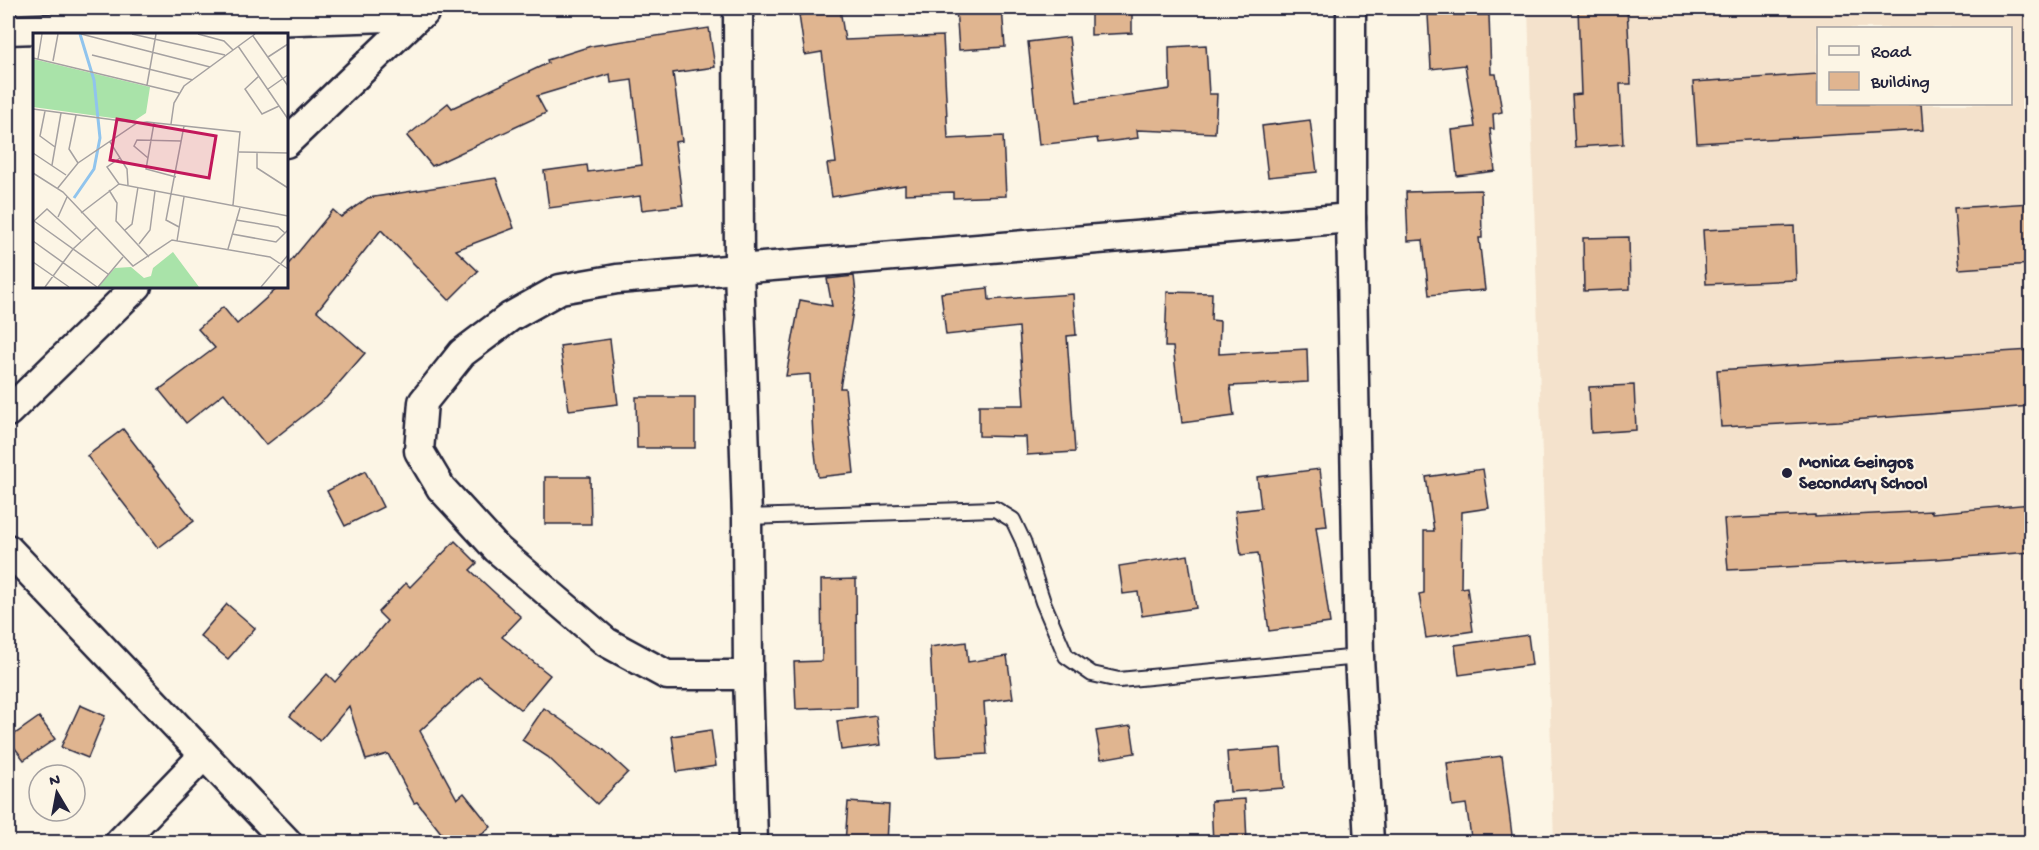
<svg xmlns="http://www.w3.org/2000/svg" width="2039" height="850" font-family="'Gochi Hand',sans-serif">
  <style>
    .built { fill: #f4e2cc; fill-rule: evenodd }
    .building { fill: #e0b590; stroke: #22223b; stroke-width: 1.5 }
    .lines { fill: none; stroke-linecap: round; stroke-linejoin: round }
    .lane-casing { stroke: #22223b; stroke-width: 18 }
    .street-casing { stroke: #22223b; stroke-width: 33 }
    .lane { stroke: #fcf5e5; stroke-width: 14 }
    .street { stroke: #fcf5e5; stroke-width: 28 }
    .poi-dot { fill: #22223b; stroke: #fcf5e5; stroke-width: 2 }
    .labels { text-anchor: middle; dominant-baseline: central; stroke-width: 4.5; stroke-linejoin: round; paint-order: stroke }
    .poi-label { font-size: 18px; font-weight: bold; fill: #22223b; stroke: #fcf5e5; text-anchor: start }
    .inset-river { fill: none; stroke: #90c4ed; stroke-width: 3 }
    .inset-road { fill: none; stroke: #a5a1a1; stroke-width: 1.5 }
    .view { fill: #c2185b; fill-opacity: 0.15; stroke: #c2185b; stroke-width: 3 }
    .inset-edge { fill: none; stroke: #22223b; stroke-width: 3 }
  </style>
  <rect width="100%" height="100%" fill="#fcf5e5"/>
  <filter id="ink" filterUnits="userSpaceOnUse"><feTurbulence type="fractalNoise" baseFrequency=".0167" numOctaves="2"/><feDisplacementMap in="SourceGraphic" scale="12" xChannelSelector="R" yChannelSelector="G"/><feConvolveMatrix kernelMatrix="1 2 1 2 8 2 1 2 1" color-interpolation-filters="sRGB"/></filter>
  <g filter="url(#ink)">
    <path class="built" d="M 1528,8 L 2031,8 L 2031,842 L 1554,842 ZM 1818,28 L 2010,28 L 2010,104 L 1818,104 Z"/>
    <g class="building">
      <path d="M 956,8 L 1002,8 L 1005,47 L 959,50 Z"/>
      <path d="M 1091,8 L 1132,8 L 1132,33 L 1091,35 Z"/>
      <path d="M 1578,8 L 1627,8 L 1631,84 L 1620,84 L 1623,144 L 1575,147 L 1572,95 L 1581,94 Z"/>
      <path d="M 840,9 L 845,40 L 943,36 L 948,139 L 1003,136 L 1006,196 L 953,198 L 953,192 L 905,194 L 905,185 L 832,197 L 827,164 L 836,163 L 822,52 L 805,55 L 799,15 Z"/>
      <path d="M 1428,15 L 1489,15 L 1491,74 L 1496,74 L 1502,112 L 1493,114 L 1494,129 L 1490,129 L 1495,171 L 1457,176 L 1452,130 L 1475,127 L 1465,65 L 1431,69 Z"/>
      <path d="M 709,28 L 715,67 L 673,73 L 682,141 L 675,142 L 683,205 L 642,210 L 640,196 L 549,208 L 544,171 L 587,165 L 588,172 L 642,165 L 632,80 L 611,83 L 610,74 L 537,96 L 546,113 L 432,166 L 407,136 L 448,103 L 452,108 L 548,63 L 547,60 L 591,46 Z"/>
      <path d="M 1069,37 L 1077,102 L 1170,89 L 1169,47 L 1206,45 L 1209,94 L 1217,94 L 1215,133 L 1137,130 L 1138,138 L 1098,143 L 1097,138 L 1039,145 L 1028,42 Z"/>
      <path d="M 1818,74 L 1818,104 L 1921,104 L 1923,130 L 1697,143 L 1693,82 Z"/>
      <path d="M 1310,120 L 1317,172 L 1268,177 L 1262,126 Z"/>
      <path d="M 496,178 L 514,228 L 456,250 L 478,271 L 449,300 L 381,230 L 317,311 L 365,353 L 326,398 L 266,445 L 224,393 L 186,423 L 159,390 L 215,348 L 198,329 L 223,307 L 237,324 L 280,286 L 286,286 L 286,267 L 333,210 L 341,217 L 368,198 Z"/>
      <path d="M 1481,190 L 1482,238 L 1479,238 L 1485,290 L 1429,295 L 1423,240 L 1408,241 L 1406,192 Z"/>
      <path d="M 2031,203 L 2031,264 L 1959,269 L 1954,208 Z"/>
      <path d="M 1794,226 L 1796,280 L 1706,284 L 1703,230 Z"/>
      <path d="M 1629,237 L 1630,289 L 1584,291 L 1583,238 Z"/>
      <path d="M 854,276 L 856,293 L 840,388 L 845,388 L 854,473 L 818,477 L 813,437 L 810,374 L 786,376 L 800,300 L 832,306 L 827,279 Z"/>
      <path d="M 988,288 L 989,300 L 1073,294 L 1076,335 L 1067,336 L 1075,452 L 1027,455 L 1026,437 L 979,436 L 979,405 L 1024,405 L 1019,327 L 946,335 L 941,293 Z"/>
      <path d="M 1167,292 L 1212,293 L 1211,320 L 1220,321 L 1219,354 L 1307,349 L 1308,382 L 1230,386 L 1234,416 L 1182,423 L 1173,347 L 1165,347 Z"/>
      <path d="M 610,339 L 618,404 L 569,410 L 560,346 Z"/>
      <path d="M 2031,350 L 2031,406 L 1839,421 L 1721,427 L 1717,370 Z"/>
      <path d="M 1634,385 L 1636,430 L 1591,433 L 1589,387 Z"/>
      <path d="M 636,397 L 695,397 L 695,448 L 637,448 Z"/>
      <path d="M 123,429 L 194,521 L 158,548 L 87,456 Z"/>
      <path d="M 1320,469 L 1327,526 L 1316,527 L 1330,623 L 1269,631 L 1258,553 L 1241,555 L 1235,511 L 1261,508 L 1257,477 Z"/>
      <path d="M 1483,469 L 1489,508 L 1462,512 L 1461,588 L 1467,587 L 1473,631 L 1426,638 L 1419,594 L 1424,593 L 1424,531 L 1434,531 L 1426,477 Z"/>
      <path d="M 365,471 L 383,507 L 345,526 L 327,491 Z"/>
      <path d="M 545,477 L 590,477 L 591,524 L 545,524 Z"/>
      <path d="M 2031,504 L 2031,552 L 1936,559 L 1728,570 L 1724,519 L 1815,515 L 1815,517 L 1932,511 L 1932,513 Z"/>
      <path d="M 455,541 L 477,563 L 470,570 L 521,617 L 502,637 L 550,675 L 521,710 L 479,676 L 420,731 L 457,799 L 464,793 L 491,827 L 471,843 L 449,843 L 417,802 L 414,803 L 388,754 L 366,760 L 349,706 L 320,741 L 290,716 L 327,674 L 335,682 L 387,621 L 378,612 L 406,583 L 410,587 Z"/>
      <path d="M 1188,555 L 1196,608 L 1142,616 L 1138,592 L 1123,594 L 1119,566 Z"/>
      <path d="M 856,579 L 857,707 L 796,709 L 794,662 L 822,661 L 821,580 Z"/>
      <path d="M 227,604 L 255,628 L 228,659 L 200,636 Z"/>
      <path d="M 1528,635 L 1532,665 L 1459,675 L 1455,645 Z"/>
      <path d="M 966,642 L 968,662 L 1007,656 L 1013,698 L 984,702 L 987,754 L 936,757 L 930,647 Z"/>
      <path d="M 80,705 L 105,716 L 88,758 L 61,747 Z"/>
      <path d="M 544,708 L 603,749 L 628,772 L 597,804 L 548,757 L 522,740 Z"/>
      <path d="M 876,716 L 880,745 L 841,750 L 837,721 Z"/>
      <path d="M 39,717 L 55,739 L 24,760 L 8,739 Z"/>
      <path d="M 1131,726 L 1135,753 L 1101,759 L 1096,731 Z"/>
      <path d="M 711,730 L 716,766 L 677,772 L 672,736 Z"/>
      <path d="M 1281,748 L 1284,788 L 1230,792 L 1227,752 Z"/>
      <path d="M 1502,756 L 1513,843 L 1472,843 L 1466,804 L 1452,806 L 1447,763 Z"/>
      <path d="M 1245,799 L 1247,843 L 1213,843 L 1211,801 Z"/>
      <path d="M 848,802 L 889,805 L 887,843 L 845,843 Z"/>
    </g>
    <g class="lines">
      <defs>
        <path id="lane" d="M 747,517 L 995,509 L 1013,520 L 1023,541 L 1043,602 L 1066,656 L 1092,674 L 1119,680 L 1359,657"/>
        <g id="street">
          <path d="M 738,8 L 739,268 L 747,517 L 748,675 L 753,842"/>
          <path d="M 1351,8 L 1351,218 L 1359,657 L 1369,842"/>
          <path d="M 8,30 L 418,16"/>
          <path d="M 286,143 L 418,16 L 424,13"/>
          <path d="M 8,412 L 137,286"/>
          <path d="M 8,549 L 287,842"/>
          <path d="M 748,675 L 667,675 L 606,642 L 497,549 L 441,488 L 419,451 L 423,402 L 462,353 L 510,317 L 560,289 L 617,279 L 1351,218"/>
          <path d="M 120,842 L 203,756"/>
        </g>
      </defs>
      <use href="#lane" class="lane-casing"/>
      <use href="#street" class="street-casing"/>
      <use href="#lane" class="lane"/>
      <use href="#street" class="street"/>
    </g>
  </g>
  <circle class="poi-dot" cx="1787" cy="473" r="6"/>
  <g class="labels">
    <g class="poi-label">
      <text x="1799" y="463">Monica Geingos<tspan x="1799" dy="21">Secondary School</tspan></text>
    </g>
  </g>
  <g transform="translate(33 33)">
    <rect width="255" height="255" fill="#fcf5e5"/>
    <path d="M 140,219 L 166,254 L 65,254 L 82,235 L 98,234 L 111,245 L 118,243 L 120,235 Z" fill="#a9e3a9"/>
    <path d="M 0,26 L 117,54 L 113,80 L 101,88 L 0,74 Z" fill="#a9e3a9"/>
    <path class="inset-river" d="M 41,165 L 61,136 L 67,105 L 61,47 L 47,1"/>
    <path class="inset-road" d="M 48,1 L 177,34M 99,1 L 192,22M 165,1 L 191,8 L 200,17M 220,3 L 255,53M 205,13 L 255,86M 59,22 L 160,47M 235,24 L 255,11M 0,25 L 146,60M 5,26 L 9,1M 20,28 L 25,1M 226,43 L 212,56 L 229,81 L 246,73M 114,52 L 123,1M 235,56 L 255,42M 0,76 L 104,90M 12,78 L 7,103 L 22,114M 43,82 L 36,116 L 45,130M 121,90 L 113,136 L 143,144M 138,91 L 141,70 L 151,53 L 222,1M 77,109 L 94,136 L 95,152M 206,119 L 255,120M 224,119 L 224,135 L 255,155M 0,120 L 33,142M 115,125 L 101,113 L 104,107 L 148,108M 19,132 L 28,80M 0,140 L 30,159 L 100,233 L 139,207 L 237,224 L 255,236M 86,151 L 74,134 L 87,125M 24,156 L 45,130 L 104,90 L 114,89 L 207,99 L 200,172M 76,157 L 84,170 L 83,188 L 116,224M 48,180 L 86,151 L 255,183M 25,184 L 34,164M 203,187 L 245,194 L 252,200M 1,188 L 75,241M 1,188 L 14,176 L 48,207M 146,194 L 133,187 L 151,93M 92,197 L 99,191 L 105,154M 199,201 L 243,209 L 255,197M 0,208 L 64,254M 144,208 L 151,164M 106,211 L 117,197 L 122,158M 195,216 L 207,175M 0,229 L 36,254M 12,254 L 40,216 L 63,195M 65,254 L 90,224M 228,254 L 255,222"/>
    <path class="view" d="M 84,86 L 183,103 L 176,145 L 77,127 Z"/>
    <rect width="255" height="255" class="inset-edge"/>
  </g>
  <rect width="2039" height="850" fill="none" stroke="#fcf5e5" stroke-width="30"/>
  <rect x="15" y="15" width="2009" height="820" fill="none" stroke="#22223b" stroke-width="2" filter="url(#ink)"/>
  <rect x="1817" y="27" width="195" height="78" fill="#fcf5e5" stroke="#a5a1a1" stroke-width="1.5"/>
  <rect x="1829" y="46" width="30" height="9" fill="#fcf5e5" stroke="#a5a1a1" stroke-width="1.5"/>
  <text x="1871" y="57" font-size="18" fill="#22223b">Road</text>
  <rect x="1829" y="72" width="30" height="18" fill="#e0b590" stroke="#a5a1a1" stroke-width="1.5"/>
  <text x="1871" y="87" font-size="18" fill="#22223b">Building</text>
  <g transform="translate(57 793) rotate(350)"><circle r="28" fill="#fcf5e5" stroke="#a5a1a1" stroke-width="1.5"/>
  <path d="M0-4.5L10 22L0 15L-10 22Z" fill="#22223b"/>
  <text y="-9" font-size="16" font-weight="bold" text-anchor="middle" fill="#22223b">N</text>
  </g>
</svg>
